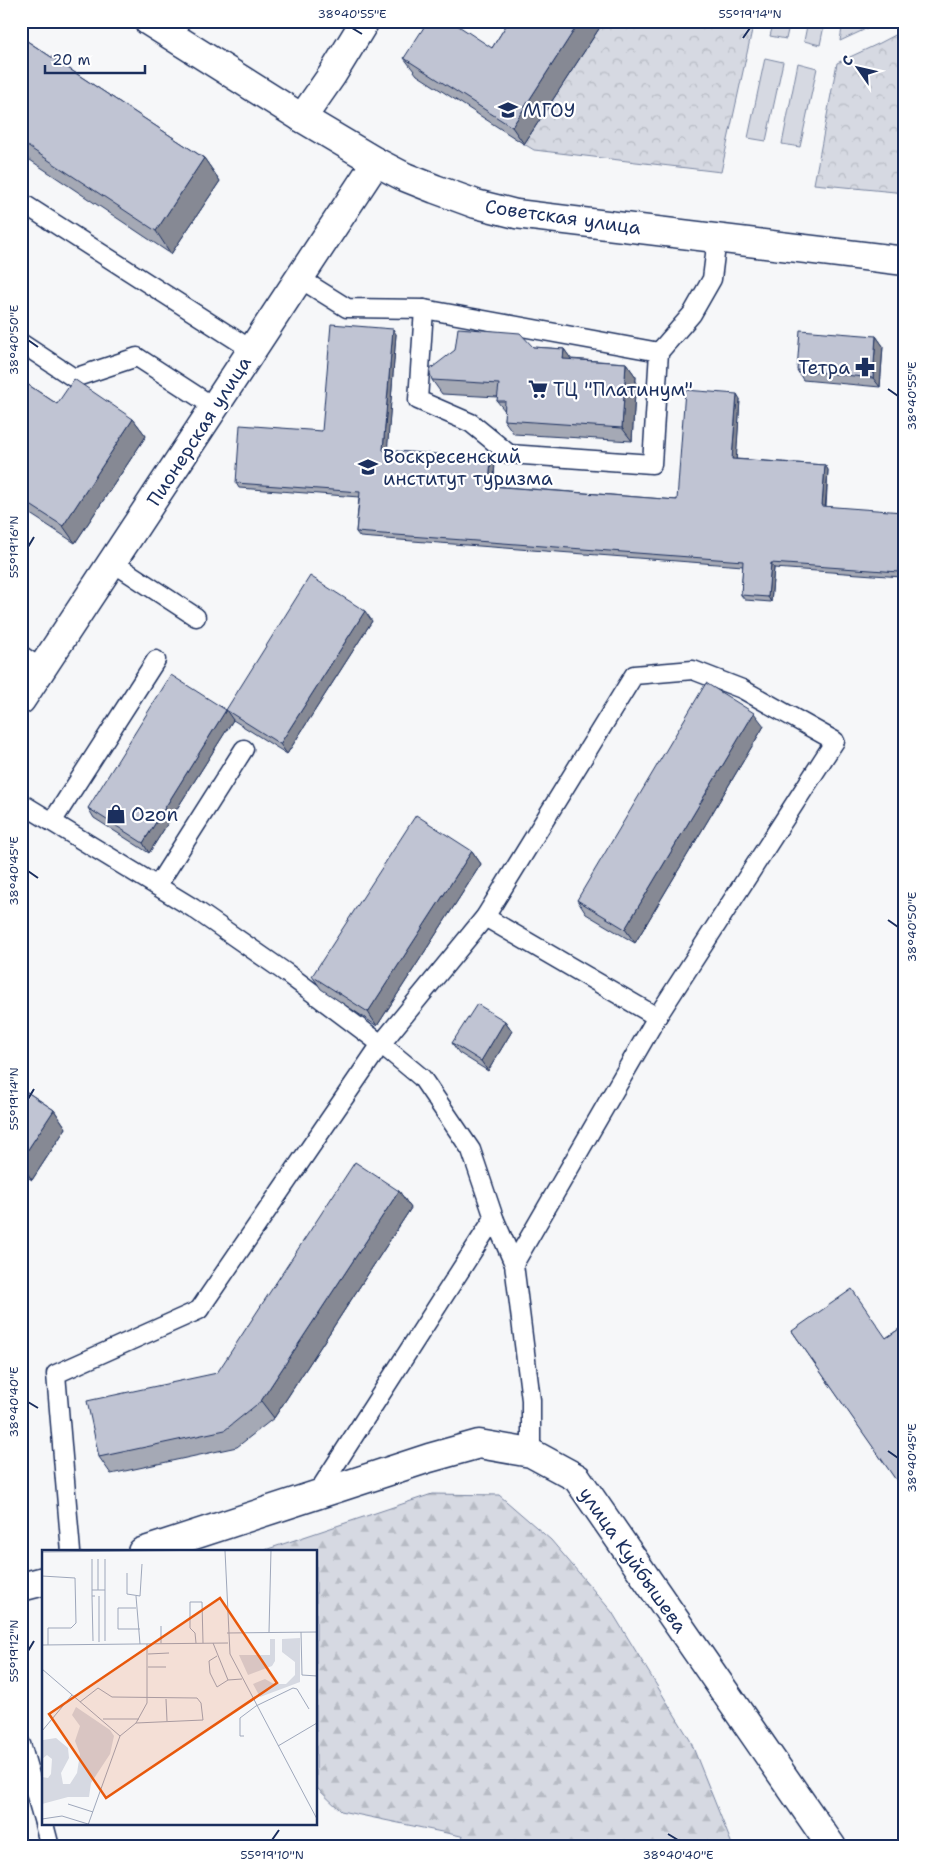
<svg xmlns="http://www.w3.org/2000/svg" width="926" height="1868" font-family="'Shantell Sans',sans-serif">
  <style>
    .grass { fill: #d6d9e2; stroke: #7884a0 }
    .forest { fill: url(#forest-firs); stroke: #7884a0 }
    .park { fill: url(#park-crowns); stroke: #7884a0 }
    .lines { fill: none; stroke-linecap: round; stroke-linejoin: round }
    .lane-casing { stroke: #1b2f5e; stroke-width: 21 }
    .street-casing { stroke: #1b2f5e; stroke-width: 31 }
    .secondary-casing { stroke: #1b2f5e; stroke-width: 31 }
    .lane { stroke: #fff; stroke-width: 18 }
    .street { stroke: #fff; stroke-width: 28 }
    .secondary { stroke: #fff; stroke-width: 28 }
    .wall { fill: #a5a9b5; stroke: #1b2f5e }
    .shaded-wall { fill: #868994; stroke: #1b2f5e }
    .building { fill: #c0c4d3; stroke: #1b2f5e }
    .ticks { fill: none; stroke: #1b2f5e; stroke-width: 2 }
    .labels { text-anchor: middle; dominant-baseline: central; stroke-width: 4.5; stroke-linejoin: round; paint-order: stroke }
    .poi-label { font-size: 19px; fill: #1b2f5e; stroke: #fff; text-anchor: start }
    .street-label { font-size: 19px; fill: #1b2f5e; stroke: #fff }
    .inset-road { fill: none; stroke: #9ea7bb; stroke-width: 1 }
    .view { fill: #e8590c; fill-opacity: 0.15; stroke: #e8590c; stroke-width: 2.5 }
    .inset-edge { fill: none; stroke: #1b2f5e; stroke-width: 2.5 }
    .neatline { fill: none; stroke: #1b2f5e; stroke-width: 2 }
    .ticks-label { font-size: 12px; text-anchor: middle; fill: #1b2f5e }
  </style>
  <defs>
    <pattern id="forest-firs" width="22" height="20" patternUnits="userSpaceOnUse" patternTransform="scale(1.25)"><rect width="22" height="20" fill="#d6d9e2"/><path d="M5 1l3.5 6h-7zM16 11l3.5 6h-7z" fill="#b7bbc4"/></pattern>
    <pattern id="park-crowns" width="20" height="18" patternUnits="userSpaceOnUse" patternTransform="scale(1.25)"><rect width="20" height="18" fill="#d6d9e2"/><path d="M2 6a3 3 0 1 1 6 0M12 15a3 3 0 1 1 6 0" fill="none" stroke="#b7bbc4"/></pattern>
  </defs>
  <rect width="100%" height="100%" fill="#f6f7f9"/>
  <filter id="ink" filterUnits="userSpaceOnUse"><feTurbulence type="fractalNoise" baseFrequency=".02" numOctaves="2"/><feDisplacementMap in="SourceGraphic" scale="10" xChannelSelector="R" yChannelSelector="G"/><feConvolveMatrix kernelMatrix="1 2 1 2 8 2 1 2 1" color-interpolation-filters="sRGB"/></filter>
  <g filter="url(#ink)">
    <g class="grass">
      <path d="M 774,21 L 790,21 L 786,39 L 770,36 Z"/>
      <path d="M 808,21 L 825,21 L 820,45 L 804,41 Z"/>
      <path d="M 843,21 L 883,21 L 840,41 Z"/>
      <path d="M 765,58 L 783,62 L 766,141 L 748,138 Z"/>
      <path d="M 798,63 L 817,68 L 800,147 L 782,144 Z"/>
    </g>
    <path class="forest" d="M 432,1494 L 499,1495 L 551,1540 L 612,1612 L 690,1740 L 733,1847 L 476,1847 L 461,1836 L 341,1811 L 316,1787 L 316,1552 L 259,1552 Z"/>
    <g class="park">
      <path d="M 603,21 L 754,21 L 721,172 L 534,150 L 524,144 Z"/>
      <path d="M 905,30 L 905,193 L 814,184 L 837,63 L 880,43 Z"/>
    </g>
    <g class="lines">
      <defs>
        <g id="lane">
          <path d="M 21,202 L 252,350"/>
          <path d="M 299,278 L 347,308 L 424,309 L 659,352 L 692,314 L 712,279 L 717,238"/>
          <path d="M 424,309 L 418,400 L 471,423 L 509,454 L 652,464 L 659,352"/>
          <path d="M 21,343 L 74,378 L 137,357 L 214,407"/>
          <path d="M 112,562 L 196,617"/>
          <path d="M 21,655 L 42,669"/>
          <path d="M 21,803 L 193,908 L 285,972 L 381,1044 L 422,1078 L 471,1150 L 494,1218 L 514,1264 L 531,1400 L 531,1453"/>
          <path d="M 52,822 L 156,660"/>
          <path d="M 157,886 L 244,749"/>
          <path d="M 485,917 L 657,1017"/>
          <path d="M 316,1495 L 494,1218"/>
          <path d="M 71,1552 L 56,1374 L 199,1310 L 381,1044 L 485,917 L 634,675 L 693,670 L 742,689 L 835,741 L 657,1017 L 514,1264"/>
          <path d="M 21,1744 L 44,1823"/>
          <path d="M 44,1824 L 50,1847"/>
        </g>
        <g id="street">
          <path d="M 302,118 L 332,75 L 365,21"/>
          <path d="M 21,700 L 376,162"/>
        </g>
        <g id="secondary">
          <path d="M 148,21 L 302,118 L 376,162 L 405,177 L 435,189 L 476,204 L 516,214 L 905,261"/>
          <path d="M 142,1552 L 429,1458 L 479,1444 L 531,1453 L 577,1478 L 832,1847"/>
          <path d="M 21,1587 L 44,1581"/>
        </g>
      </defs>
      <use href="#lane" class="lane-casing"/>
      <use href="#street" class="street-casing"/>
      <use href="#secondary" class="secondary-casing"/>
      <use href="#lane" class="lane"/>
      <use href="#street" class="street"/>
      <use href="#secondary" class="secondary"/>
    </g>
    <g class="wall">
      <path d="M 509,21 L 604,21 L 524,144 L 417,75 L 404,58 L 492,48 Z"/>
      <path d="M 21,37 L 204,158 L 220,181 L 171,254 L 21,154 Z"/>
      <path d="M 396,334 L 387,450 L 495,463 L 493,486 L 677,500 L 740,399 L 736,459 L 825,465 L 828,470 L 826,507 L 905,514 L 905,543 L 902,577 L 774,568 L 771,602 L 745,600 L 741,595 L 743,566 L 360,537 L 356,532 L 359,497 L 239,488 L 236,483 L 322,431 Z"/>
      <path d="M 876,336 L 883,346 L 880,387 L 803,380 L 797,370 Z"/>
      <path d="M 533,347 L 564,349 L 571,359 L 626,363 L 636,377 L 632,441 L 514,434 L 504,420 L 505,411 L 497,401 L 498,397 L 442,394 L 432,380 L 455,350 Z"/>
      <path d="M 21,380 L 57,404 L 133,419 L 146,436 L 75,543 L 21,508 Z"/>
      <path d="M 372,621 L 287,754 L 233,720 L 149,853 L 94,818 L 88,808 L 226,710 Z"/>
      <path d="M 764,726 L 635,943 L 586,914 L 577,900 Z"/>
      <path d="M 472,851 L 481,864 L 377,1026 L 321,989 L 312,976 Z"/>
      <path d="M 505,1021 L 512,1031 L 488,1071 L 459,1053 L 452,1043 Z"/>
      <path d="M 21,1088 L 54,1110 L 66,1128 L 32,1180 L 21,1173 Z"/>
      <path d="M 399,1191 L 411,1208 L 274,1418 L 237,1447 L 111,1474 L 99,1457 L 217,1373 Z"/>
      <path d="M 905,1325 L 905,1492 L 792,1331 L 886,1338 Z"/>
    </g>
    <g class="shaded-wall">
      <path d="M 580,21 L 604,21 L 524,144 L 512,127 Z"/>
      <path d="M 204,158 L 220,181 L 171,254 L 156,231 Z"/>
      <path d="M 393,329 L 396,334 L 387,455 L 383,450 Z"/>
      <path d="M 876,336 L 883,346 L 880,387 L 873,378 Z"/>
      <path d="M 564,349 L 574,363 L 563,359 Z"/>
      <path d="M 626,363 L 636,377 L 632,441 L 622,428 Z"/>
      <path d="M 737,394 L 740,399 L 736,464 L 732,459 Z"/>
      <path d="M 133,419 L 146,436 L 75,543 L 63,526 Z"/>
      <path d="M 491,458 L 495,463 L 493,491 L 489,486 Z"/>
      <path d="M 825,465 L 828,470 L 825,511 L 822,506 Z"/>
      <path d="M 903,512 L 905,514 L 905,543 L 902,577 L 899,572 Z"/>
      <path d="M 771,563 L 774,568 L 771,602 L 768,597 Z"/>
      <path d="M 365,611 L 372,621 L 287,754 L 280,744 Z"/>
      <path d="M 226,710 L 233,720 L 149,853 L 143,843 Z"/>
      <path d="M 754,713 L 764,726 L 635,943 L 625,929 Z"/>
      <path d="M 472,851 L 481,864 L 377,1026 L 368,1012 Z"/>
      <path d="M 505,1021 L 512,1031 L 488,1071 L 481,1061 Z"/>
      <path d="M 54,1110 L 66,1128 L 32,1180 L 21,1164 L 21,1160 Z"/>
      <path d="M 399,1191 L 411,1208 L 274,1418 L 261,1401 Z"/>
    </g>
    <g class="building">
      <path d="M 428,21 L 451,21 L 492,48 L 509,21 L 580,21 L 512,127 L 404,58 Z"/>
      <path d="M 21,37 L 204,158 L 156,231 L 21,142 Z"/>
      <path d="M 331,324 L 393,329 L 383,450 L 491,458 L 489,486 L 677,500 L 685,390 L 737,394 L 732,459 L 825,465 L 822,506 L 903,512 L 899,572 L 771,563 L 768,597 L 741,595 L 743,561 L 356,532 L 360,492 L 236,483 L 240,425 L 322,431 Z"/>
      <path d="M 458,328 L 520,333 L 533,347 L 564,349 L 563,359 L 626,363 L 622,428 L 504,420 L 505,401 L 497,401 L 499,384 L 432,380 L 429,370 L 455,350 Z"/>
      <path d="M 800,330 L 876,336 L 873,378 L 797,370 Z"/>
      <path d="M 74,379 L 133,419 L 63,526 L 21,499 L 21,380 L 57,404 Z"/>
      <path d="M 310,576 L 365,611 L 280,744 L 226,710 L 143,843 L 88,808 L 171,675 L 226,710 Z"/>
      <path d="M 706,683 L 754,713 L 625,929 L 577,900 Z"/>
      <path d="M 416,815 L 472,851 L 368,1012 L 312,976 Z"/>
      <path d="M 477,1004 L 505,1021 L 481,1061 L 452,1043 Z"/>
      <path d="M 21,1088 L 54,1110 L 21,1160 Z"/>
      <path d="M 355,1162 L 399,1191 L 261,1401 L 225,1430 L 99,1457 L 87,1401 L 217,1373 Z"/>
      <path d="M 852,1289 L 886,1338 L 905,1325 L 905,1368 L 900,1371 L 905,1378 L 905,1478 L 898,1483 L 792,1331 Z"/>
    </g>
  </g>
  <path class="ticks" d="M 352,28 L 362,34M 743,38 L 750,28M 28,340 L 38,347M 888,389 L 898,396M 28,547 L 34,537M 28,871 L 38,878M 888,920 L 898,927M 28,1099 L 34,1089M 28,1402 L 38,1408M 888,1451 L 898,1458M 28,1651 L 34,1641M 668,1834 L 678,1840M 272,1840 L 279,1830"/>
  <defs>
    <symbol id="university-bare" viewBox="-9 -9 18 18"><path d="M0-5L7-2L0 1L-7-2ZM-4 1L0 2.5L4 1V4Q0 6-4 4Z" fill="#1b2f5e" stroke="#fff" stroke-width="2.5" paint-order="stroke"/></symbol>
    <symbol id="pharmacy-bare" viewBox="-9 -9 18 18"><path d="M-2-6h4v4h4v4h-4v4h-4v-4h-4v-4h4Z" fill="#1b2f5e" stroke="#fff" stroke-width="2.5" paint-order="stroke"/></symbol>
    <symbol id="supermarket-bare" viewBox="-9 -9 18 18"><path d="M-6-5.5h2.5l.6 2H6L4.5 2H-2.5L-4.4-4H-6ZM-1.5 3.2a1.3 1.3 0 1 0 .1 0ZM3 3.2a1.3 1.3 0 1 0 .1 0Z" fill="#1b2f5e" stroke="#fff" stroke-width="2.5" paint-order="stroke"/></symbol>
    <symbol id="shop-bare" viewBox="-9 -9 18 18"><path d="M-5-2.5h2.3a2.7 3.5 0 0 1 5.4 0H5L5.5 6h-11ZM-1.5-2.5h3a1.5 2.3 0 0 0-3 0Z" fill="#1b2f5e" stroke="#fff" stroke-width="2.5" paint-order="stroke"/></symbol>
  </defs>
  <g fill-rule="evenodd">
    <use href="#university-bare" x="494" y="96" width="28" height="28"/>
    <use href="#pharmacy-bare" x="851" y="353" width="28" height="28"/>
    <use href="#supermarket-bare" x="524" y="375" width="28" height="28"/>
    <use href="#university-bare" x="354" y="453" width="28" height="28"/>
    <use href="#shop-bare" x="102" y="800" width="28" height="28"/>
  </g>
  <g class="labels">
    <g class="poi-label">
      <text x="523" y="110">МГОУ</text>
      <text x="850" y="367" text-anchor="end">Тетра</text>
      <text x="553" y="389">ТЦ "Платинум"</text>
      <text x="383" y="456">Воскресенский<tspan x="383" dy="22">институт туризма</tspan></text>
      <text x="131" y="814">Ozon</text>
    </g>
    <g class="street-label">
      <text transform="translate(563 217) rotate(8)">Советская улица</text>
      <text transform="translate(199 431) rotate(-57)">Пионерская улица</text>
      <text transform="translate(633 1560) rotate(55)">улица Куйбышева</text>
    </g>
  </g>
  <g transform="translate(42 1550)">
    <rect width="275" height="275" fill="#f6f7f9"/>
    <path d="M 34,157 L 68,180 L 72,186 L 68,204 L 49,233 L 47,247 L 26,247 L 0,254 L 0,227 L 6,228 L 9,224 L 10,209 L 5,205 L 0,209 L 1,190 L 14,188 L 26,198 L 27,208 L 19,223 L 21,234 L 28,234 L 35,223 L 38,204 L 33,191 L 38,176 L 30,165 Z" fill="#d6d9e2"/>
    <path d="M 258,88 L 258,132 L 218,147 L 211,134 L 223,129 L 232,134 L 244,134 L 253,125 L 253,112 L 240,102 L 240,89 ZM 228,89 L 233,89 L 233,111 L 230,116 L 206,125 L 197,105 L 228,105 Z" fill="#d6d9e2"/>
    <path class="inset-road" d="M 183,1 L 188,104 L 275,269M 0,2 L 183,0M 50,9 L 50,40M 56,9 L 56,40M 63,9 L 63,91M 85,23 L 85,44 L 98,46 L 100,14M 0,26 L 33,28 L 34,73 L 29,78 L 6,78 L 6,95M 50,46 L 51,91M 53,46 L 50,46 L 50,40 L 63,40M 57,46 L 57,92M 94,46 L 98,94M 94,58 L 76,58 L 76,79 L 98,79M 119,76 L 119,93M 227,82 L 229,0M 259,82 L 260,125 L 275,126M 185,83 L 275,82M 154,93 L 153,83 L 148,78 L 148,52 L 160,52 L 161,93M 171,93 L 186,130 L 200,129M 0,95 L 186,93M 106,104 L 127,103M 175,106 L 167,111 L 168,123 L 175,137 L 186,130M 106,117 L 124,117M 0,119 L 78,186 L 46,275M 124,149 L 125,171M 38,152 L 56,138 L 70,147 L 155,148 L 159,153 L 161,170 L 94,173M 61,169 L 97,169M 0,181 L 30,145M 78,186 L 94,173 L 105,153 L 105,94M 202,186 L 198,186 L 198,168 L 214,156 L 251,138 L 255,139 L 267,159M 236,196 L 275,173M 26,254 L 51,262M 0,269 L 20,266 L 46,274"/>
    <path class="view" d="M 178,48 L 235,133 L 64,248 L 7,164 Z"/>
    <rect width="275" height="275" class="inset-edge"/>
  </g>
  <rect width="926" height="1868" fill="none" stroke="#fff" stroke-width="55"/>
  <g transform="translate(858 68) rotate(304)" stroke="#ffffff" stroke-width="4" paint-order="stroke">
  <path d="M0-4L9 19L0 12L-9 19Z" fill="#1b2f5e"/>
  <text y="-8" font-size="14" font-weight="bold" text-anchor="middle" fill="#1b2f5e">С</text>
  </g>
  <path d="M45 65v8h100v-8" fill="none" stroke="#1b2f5e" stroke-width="2.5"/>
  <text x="52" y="65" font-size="15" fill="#1b2f5e" stroke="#ffffff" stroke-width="4" paint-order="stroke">20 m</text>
  <rect x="28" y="28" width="870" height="1812" class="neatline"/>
  <g class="ticks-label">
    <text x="352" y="18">38°40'55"E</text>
    <text x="750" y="18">55°19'14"N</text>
    <text transform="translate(14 340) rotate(-90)" y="4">38°40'50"E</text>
    <text transform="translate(912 396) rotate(-90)" y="4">38°40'55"E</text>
    <text transform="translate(14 547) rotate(-90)" y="4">55°19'16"N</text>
    <text transform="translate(14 871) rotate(-90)" y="4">38°40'45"E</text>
    <text transform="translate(912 927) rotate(-90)" y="4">38°40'50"E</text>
    <text transform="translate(14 1099) rotate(-90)" y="4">55°19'14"N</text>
    <text transform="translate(14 1402) rotate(-90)" y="4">38°40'40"E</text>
    <text transform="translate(912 1458) rotate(-90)" y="4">38°40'45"E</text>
    <text transform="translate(14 1651) rotate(-90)" y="4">55°19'12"N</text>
    <text x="272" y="1859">55°19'10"N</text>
    <text x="678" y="1859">38°40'40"E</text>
  </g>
</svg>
